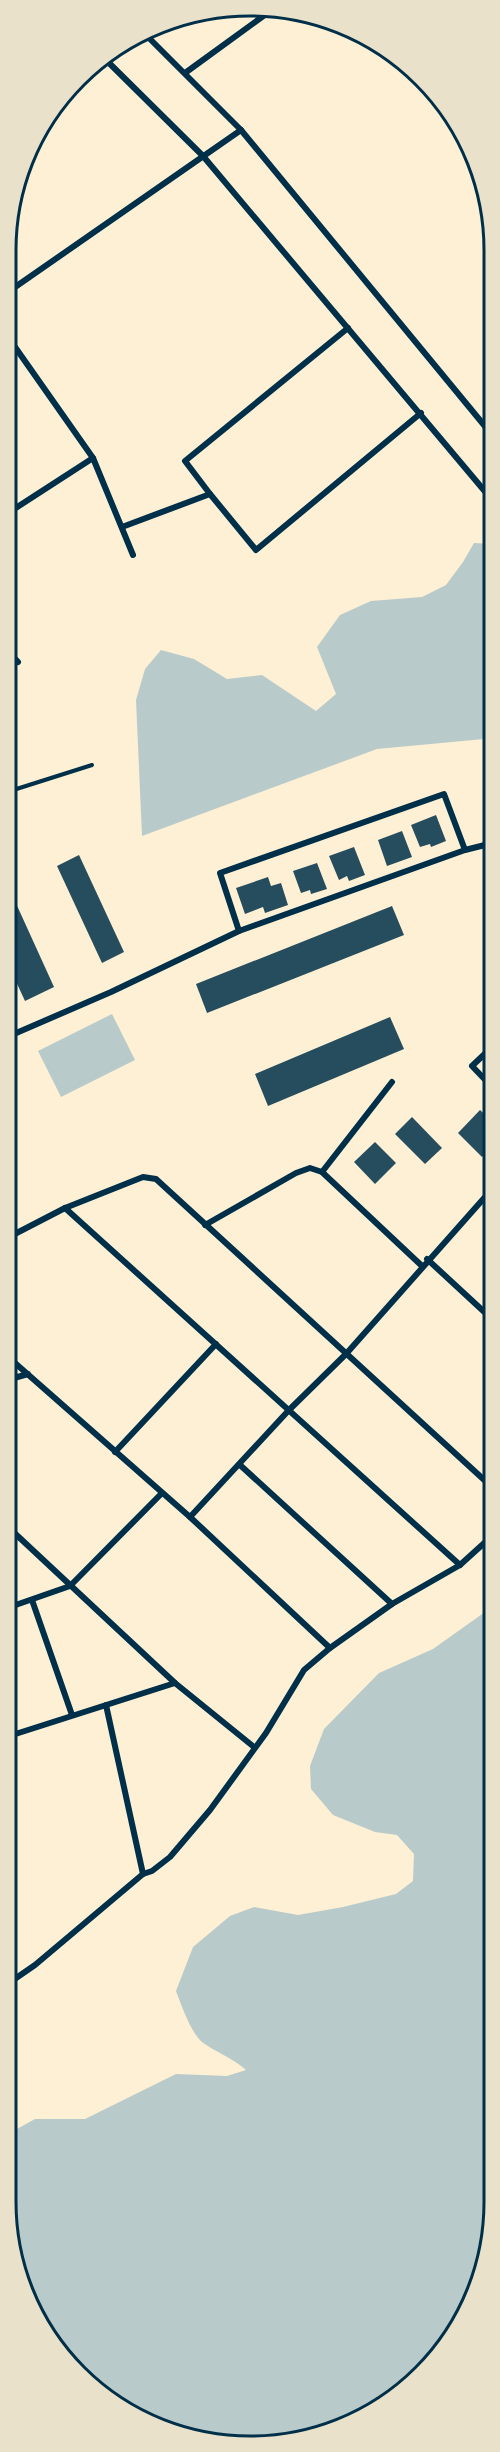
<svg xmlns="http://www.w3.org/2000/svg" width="500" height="2452" font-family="Commissioner,sans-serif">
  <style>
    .green { fill: #b9caca }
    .building { fill: #264d5e }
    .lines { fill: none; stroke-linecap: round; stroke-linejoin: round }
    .path { stroke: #003049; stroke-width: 4 }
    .minor { stroke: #003049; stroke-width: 6 }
    .rim { fill: none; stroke: #003049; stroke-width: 3 }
  </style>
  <rect width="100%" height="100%" fill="#fdf0d5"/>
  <g class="green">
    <path d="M 474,543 L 493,544 L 493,745 L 484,739 L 377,749 L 142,836 L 136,700 L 145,669 L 161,650 L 194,659 L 227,679 L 262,675 L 316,711 L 336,694 L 317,647 L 340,615 L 371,601 L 422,597 L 446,585 L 463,562 Z"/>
    <path d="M 112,1014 L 135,1060 L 61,1097 L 38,1051 Z"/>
    <path d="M 492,1607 L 492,2233 L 461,2324 L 411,2386 L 328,2433 L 234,2445 L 142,2421 L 77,2374 L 24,2295 L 6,2202 L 6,2135 L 35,2119 L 85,2119 L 176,2074 L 227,2076 L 246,2070 C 233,2058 215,2052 202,2042 C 191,2033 181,2004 176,1991 L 193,1947 L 230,1916 L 254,1907 L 298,1915 L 343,1907 L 396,1894 L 413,1881 L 414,1854 L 397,1835 L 375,1832 L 333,1815 L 311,1789 L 310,1766 L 324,1729 L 379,1673 L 433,1649 Z"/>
  </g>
  <g class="building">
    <path d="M 436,815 L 446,841 L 431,847 L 430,844 L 420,847 L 411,825 Z"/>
    <path d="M 402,831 L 412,857 L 387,866 L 378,840 Z"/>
    <path d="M 354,847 L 365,875 L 349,881 L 347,876 L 339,880 L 329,856 Z"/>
    <path d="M 79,855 L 124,952 L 102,963 L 57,866 Z"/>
    <path d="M 317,863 L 327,889 L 311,894 L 310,890 L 301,893 L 293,871 Z"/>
    <path d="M 268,877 L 271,886 L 281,883 L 288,905 L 265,913 L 263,907 L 245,914 L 236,888 Z"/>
    <path d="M 9,888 L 54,987 L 25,1001 L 7,962 Z"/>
    <path d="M 392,906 L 404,935 L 207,1013 L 196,984 Z"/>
    <path d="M 390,1017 L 404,1049 L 268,1106 L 255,1074 Z"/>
    <path d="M 480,1110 L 493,1122 L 493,1146 L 482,1157 L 458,1133 Z"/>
    <path d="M 412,1117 L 442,1148 L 425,1164 L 395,1134 Z"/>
    <path d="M 375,1142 L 396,1163 L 375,1184 L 354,1162 Z"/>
  </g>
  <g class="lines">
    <path class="path" d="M 7,792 L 92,765"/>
    <g class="minor">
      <path d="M 146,35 L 241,130 L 493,436"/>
      <path d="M 102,56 L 203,156 L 493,501"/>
      <path d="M 413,71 L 471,150"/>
      <path d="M 185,73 L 273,9"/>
      <path d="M 8,292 L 241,130"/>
      <path d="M 348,328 L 185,461 L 210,494 L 256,550 L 421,413"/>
      <path d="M 93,458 L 133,555"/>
      <path d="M 8,513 L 93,458 L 8,337"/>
      <path d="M 122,527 L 210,494"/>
      <path d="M 8,651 L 18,662"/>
      <path d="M 239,931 L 220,873 L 444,794 L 465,850"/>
      <path d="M 7,1037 L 111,992 L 239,931 L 465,850 L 493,843"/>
      <path d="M 493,1088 L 472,1066 L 493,1046"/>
      <path d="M 322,1172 L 392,1082"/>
      <path d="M 65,1208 L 460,1565"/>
      <path d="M 205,1225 L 296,1173 L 310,1168 L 322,1172 L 422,1266"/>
      <path d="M 7,1238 L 65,1208 L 143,1177 L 156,1179 L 493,1488"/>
      <path d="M 427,1259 L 493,1320"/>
      <path d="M 7,1356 L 190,1517 L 330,1648"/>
      <path d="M 7,1380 L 28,1374"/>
      <path d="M 115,1452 L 216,1344"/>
      <path d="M 240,1465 L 392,1604"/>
      <path d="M 190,1517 L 289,1410 L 346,1354 L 493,1188"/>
      <path d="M 7,1526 L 175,1683 L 254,1747"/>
      <path d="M 32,1600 L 72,1715"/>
      <path d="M 7,1608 L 70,1586 L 162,1493"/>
      <path d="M 106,1705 L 143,1874"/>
      <path d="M 6,1737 L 175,1683"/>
      <path d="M 6,1985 L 35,1965 L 143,1874 L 152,1871 L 170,1857 L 210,1810 L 266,1733 L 304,1670 L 330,1648 L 392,1604 L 460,1565 L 492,1536"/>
    </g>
  </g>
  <path d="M0 0H500V2452H0ZM250 16H250A234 234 0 0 1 484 250V2202A234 234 0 0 1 250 2436H250A234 234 0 0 1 16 2202V250A234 234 0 0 1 250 16Z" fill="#e9e1ca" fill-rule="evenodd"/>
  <path class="rim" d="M250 16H250A234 234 0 0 1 484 250V2202A234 234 0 0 1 250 2436H250A234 234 0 0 1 16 2202V250A234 234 0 0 1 250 16Z"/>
</svg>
